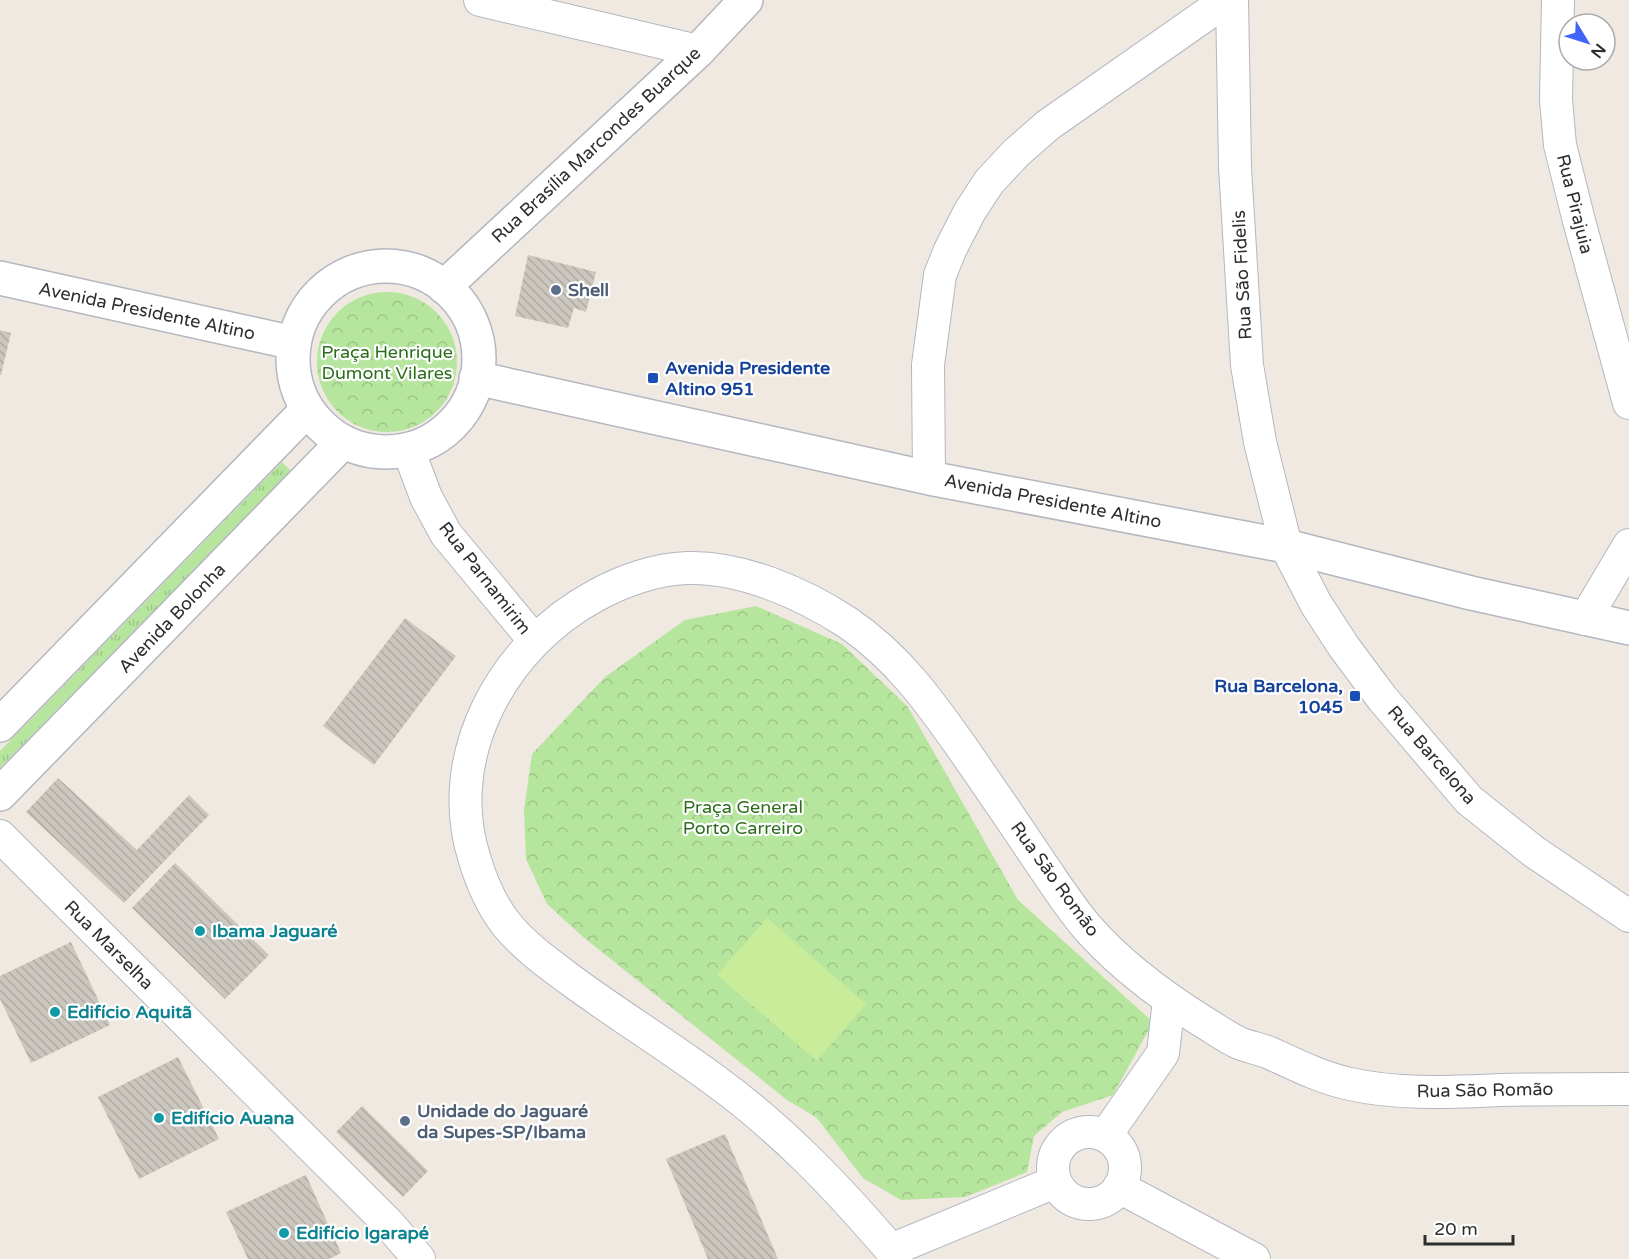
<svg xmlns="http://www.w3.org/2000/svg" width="1629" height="1259" font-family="'Varela Round',sans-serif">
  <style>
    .grass { fill: url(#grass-tufts) }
    .park { fill: url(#park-crowns) }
    .pitch { fill: #c9ec9a }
    .building { fill: url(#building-back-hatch) }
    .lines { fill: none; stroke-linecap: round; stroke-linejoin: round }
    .street-casing { stroke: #b4b7c1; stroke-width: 34 }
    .secondary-casing { stroke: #b4b7c1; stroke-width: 36 }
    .street { stroke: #fff; stroke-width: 32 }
    .secondary { stroke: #fff; stroke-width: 33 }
    .service-dot { fill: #5c6f8a; stroke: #fff; stroke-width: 2 }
    .transit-dot { fill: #1a4fb4; stroke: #fff; stroke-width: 2 }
    .culture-dot { fill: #0f9aa8; stroke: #fff; stroke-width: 2 }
    .labels { text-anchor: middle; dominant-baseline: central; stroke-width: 4.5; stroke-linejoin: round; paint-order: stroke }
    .street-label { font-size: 18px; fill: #2e2e2e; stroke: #fff }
    .service-label { font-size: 18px; font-weight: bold; fill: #4e5e75; stroke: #fff; text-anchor: start }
    .park-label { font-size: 18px; fill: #2c6e1b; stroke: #fff }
    .transit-label { font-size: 18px; font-weight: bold; fill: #164399; stroke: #fff; text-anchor: start }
    .culture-label { font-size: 18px; font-weight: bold; fill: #0d838f; stroke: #fff; text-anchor: start }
  </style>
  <defs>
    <pattern id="grass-tufts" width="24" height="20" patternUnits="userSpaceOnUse" patternTransform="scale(1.5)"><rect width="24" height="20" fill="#b6e59e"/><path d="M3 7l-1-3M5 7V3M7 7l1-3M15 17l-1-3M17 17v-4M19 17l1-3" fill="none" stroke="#9dc588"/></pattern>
    <pattern id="park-crowns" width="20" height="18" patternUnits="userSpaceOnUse" patternTransform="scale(1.5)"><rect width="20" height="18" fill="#b6e59e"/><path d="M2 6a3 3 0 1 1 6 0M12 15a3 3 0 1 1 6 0" fill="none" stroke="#9dc588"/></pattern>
    <pattern id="building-back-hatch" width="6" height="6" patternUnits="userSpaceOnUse" patternTransform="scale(1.5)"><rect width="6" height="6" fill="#cbc7bf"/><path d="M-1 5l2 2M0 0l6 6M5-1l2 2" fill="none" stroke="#afaba4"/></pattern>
  </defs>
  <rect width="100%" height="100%" fill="#efe9e1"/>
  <path class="grass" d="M 282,462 L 291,471 L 0,768 L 0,751 Z"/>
  <g class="park">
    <circle cx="387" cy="362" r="70"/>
    <path d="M 756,606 L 842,644 L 908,707 L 1018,900 L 1153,1022 L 1113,1095 L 1062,1112 L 1034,1136 L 1027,1172 L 965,1197 L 901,1200 L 863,1178 L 816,1117 L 787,1100 L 582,936 L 547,904 L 526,859 L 524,810 L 532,754 L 605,677 L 685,620 Z"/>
  </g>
  <path class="pitch" d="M 767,918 L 866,1004 L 817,1061 L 717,975 Z"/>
  <g class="building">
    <path d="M 528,255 L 596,272 L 586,312 L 574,308 L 568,328 L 515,316 Z"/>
    <path d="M 0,330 L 11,333 L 1,375 L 0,375 Z"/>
    <path d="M 405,618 L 456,656 L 374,765 L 323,726 Z"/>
    <path d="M 58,778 L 137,850 L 189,795 L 209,815 L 124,903 L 26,812 Z"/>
    <path d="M 175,863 L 269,955 L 225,999 L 132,908 Z"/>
    <path d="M 71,942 L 110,1025 L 31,1063 L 0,999 L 0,976 Z"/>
    <path d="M 178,1057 L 219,1139 L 139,1179 L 98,1097 Z"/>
    <path d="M 362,1106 L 428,1171 L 403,1197 L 336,1132 Z"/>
    <path d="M 725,1134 L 778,1259 L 708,1259 L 666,1159 Z"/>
    <path d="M 306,1175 L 341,1253 L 329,1259 L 248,1259 L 226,1212 Z"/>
  </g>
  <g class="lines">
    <defs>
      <g id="street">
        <path d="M 480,0 L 698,51"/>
        <path d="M 1232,0 L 1235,167 L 1247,365 L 1260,442 L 1286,546 L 1316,604 L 1344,647 L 1382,698 L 1469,800 L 1533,851 L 1629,916"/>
        <path d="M 1558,0 L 1556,100 L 1560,145 L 1579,221 L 1629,403"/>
        <path d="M 408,449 L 426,497 L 446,534 L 534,640"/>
        <path d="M 929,478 L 928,365 L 940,275 L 950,250 L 970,211 L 989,182 L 1016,153 L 1048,125 L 1227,0"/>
        <path d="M 1585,619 L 1629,545"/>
        <path d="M 0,836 L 388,1223 L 419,1259"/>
        <circle cx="1089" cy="1168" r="36"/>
        <path d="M 1106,1135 L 1163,1053 L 1169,1000"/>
        <path d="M 1119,1187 L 1254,1259"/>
        <path d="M 891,1250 L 1055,1182"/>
        <path d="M 896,1259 L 891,1250 C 837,1187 781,1128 713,1079 C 667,1045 618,1015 572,981 C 549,964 525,947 507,925 C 491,905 481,881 474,857 C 442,754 504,645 595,596 C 622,581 656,569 687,568 C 741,566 804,594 848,623 C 897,656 930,702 963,749 C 990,788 1016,826 1042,865 C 1056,885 1070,907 1086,926 C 1119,964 1159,994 1202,1021 C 1214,1028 1226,1037 1239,1043 C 1249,1047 1260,1049 1270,1053 C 1296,1065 1322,1078 1350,1084 C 1399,1095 1450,1092 1500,1090 C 1543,1089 1586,1089 1629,1089"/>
      </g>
      <g id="secondary">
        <circle cx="386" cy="359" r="93"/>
        <path d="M 0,278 L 294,343"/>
        <path d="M 444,287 L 698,51 L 746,0"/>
        <path d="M 476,378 L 929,478 L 1286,546 L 1471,593 L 1629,628"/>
        <path d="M 0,725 L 307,410"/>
        <path d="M 0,794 L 343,442"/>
      </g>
    </defs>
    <use href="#street" class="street-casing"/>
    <use href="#secondary" class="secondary-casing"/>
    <use href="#street" class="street"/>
    <use href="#secondary" class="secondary"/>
  </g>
  <g class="service-dot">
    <circle cx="556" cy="290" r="6"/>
    <circle cx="405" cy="1121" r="6"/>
  </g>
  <g class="transit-dot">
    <rect x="647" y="372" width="12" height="12" rx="3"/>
    <rect x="1349" y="690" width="12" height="12" rx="3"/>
  </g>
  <g class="culture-dot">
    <circle cx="200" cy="931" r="6"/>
    <circle cx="55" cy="1012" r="6"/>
    <circle cx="159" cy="1118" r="6"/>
    <circle cx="284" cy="1233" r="6"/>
  </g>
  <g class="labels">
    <g class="street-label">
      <text transform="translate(596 145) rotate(-43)">Rua Brasília Marcondes Buarque</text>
      <text transform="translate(1575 204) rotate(76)">Rua Pirajuia</text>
      <text transform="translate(1242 275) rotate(-93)">Rua São Fidelis</text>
      <text transform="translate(147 311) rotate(12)">Avenida Presidente Altino</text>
      <text transform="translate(1053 501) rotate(11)">Avenida Presidente Altino</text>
      <text transform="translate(485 578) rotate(52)">Rua Parnamirim</text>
      <text transform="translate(172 618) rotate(-46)">Avenida Bolonha</text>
      <text transform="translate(1432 755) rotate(49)">Rua Barcelona</text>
      <text transform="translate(1055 879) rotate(54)">Rua São Romão</text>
      <text transform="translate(109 945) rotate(45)">Rua Marselha</text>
      <text transform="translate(1485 1090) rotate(-1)">Rua São Romão</text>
    </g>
    <g class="service-label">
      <text x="568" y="290">Shell</text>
      <text x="417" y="1111">Unidade do Jaguaré<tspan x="417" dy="21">da Supes-SP/Ibama</tspan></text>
    </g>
    <g class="park-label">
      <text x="387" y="352">Praça Henrique<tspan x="387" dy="21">Dumont Vilares</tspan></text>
      <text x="743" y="807">Praça General<tspan x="743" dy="21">Porto Carreiro</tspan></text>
    </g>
    <g class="transit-label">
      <text x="665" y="368">Avenida Presidente<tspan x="665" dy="21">Altino 951</tspan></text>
      <text x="1343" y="686" text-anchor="end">Rua Barcelona,<tspan x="1343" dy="21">1045</tspan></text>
    </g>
    <g class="culture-label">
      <text x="212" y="931">Ibama Jaguaré</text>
      <text x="67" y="1012">Edifício Aquitã</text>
      <text x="171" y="1118">Edifício Auana</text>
      <text x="296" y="1233">Edifício Igarapé</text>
    </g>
  </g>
  <g transform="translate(1587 42) rotate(128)"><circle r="28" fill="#ffffff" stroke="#ababab" stroke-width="1.5"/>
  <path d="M0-4.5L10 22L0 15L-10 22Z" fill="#4264fb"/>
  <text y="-9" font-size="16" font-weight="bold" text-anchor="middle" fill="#2e2e2e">N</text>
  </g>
  <path d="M1425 1235v9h88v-9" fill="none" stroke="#2e2e2e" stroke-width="3"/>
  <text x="1434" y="1235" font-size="18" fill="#2e2e2e" stroke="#ffffff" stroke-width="4.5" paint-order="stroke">20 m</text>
</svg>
